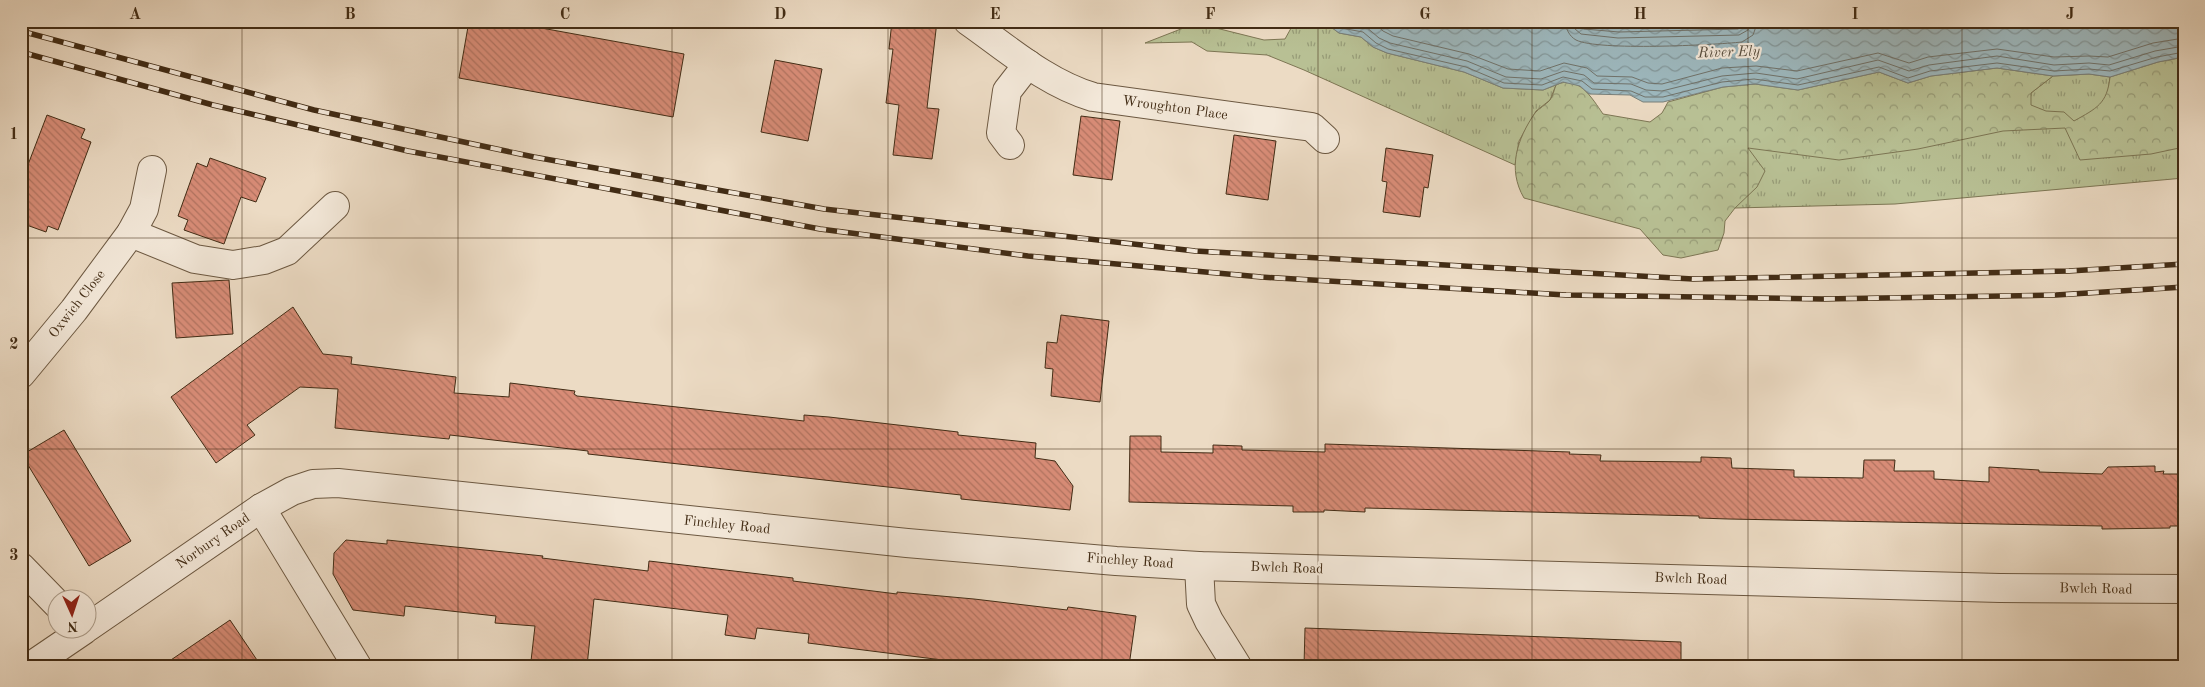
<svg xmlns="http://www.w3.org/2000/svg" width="2205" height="687" font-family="'Old Standard TT',serif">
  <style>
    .grass { fill: url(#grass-tufts); stroke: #7d7654 }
    .forest { fill: url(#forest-crowns); stroke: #7d7654 }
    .water { fill: url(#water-waves); stroke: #79807a }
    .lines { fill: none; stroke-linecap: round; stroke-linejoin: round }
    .shore { stroke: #70726a; stroke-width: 1 }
    .building { fill: url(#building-back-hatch); stroke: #422c15 }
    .minor-casing { stroke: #6c5841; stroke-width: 30 }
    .minor { stroke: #f3e8d9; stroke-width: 28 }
    .rail-casing { stroke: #422c15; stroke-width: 5.5 }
    .rail { stroke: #f3e8d9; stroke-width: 4; stroke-dasharray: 11; stroke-linecap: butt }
    .grid { fill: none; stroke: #422c15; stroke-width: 1; stroke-opacity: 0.55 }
    .labels { text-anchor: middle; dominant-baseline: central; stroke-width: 4.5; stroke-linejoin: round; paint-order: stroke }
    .street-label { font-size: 14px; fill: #422c15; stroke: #f3e8d9 }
    .water-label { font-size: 15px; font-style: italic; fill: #594f3f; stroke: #f3e8d9 }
    .neatline { fill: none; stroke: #422c15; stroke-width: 2 }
    .grid-label { font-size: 16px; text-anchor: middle; font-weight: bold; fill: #422c15 }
  </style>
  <defs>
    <pattern id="grass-tufts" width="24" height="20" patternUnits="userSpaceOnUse" patternTransform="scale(1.25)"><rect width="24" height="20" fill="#b8c094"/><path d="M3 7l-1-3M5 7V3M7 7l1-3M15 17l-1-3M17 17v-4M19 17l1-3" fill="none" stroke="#979c78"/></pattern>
    <pattern id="forest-crowns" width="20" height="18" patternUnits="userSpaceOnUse" patternTransform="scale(1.25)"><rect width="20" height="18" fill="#b8c094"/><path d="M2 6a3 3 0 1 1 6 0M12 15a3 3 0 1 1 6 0" fill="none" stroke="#979c78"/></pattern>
    <pattern id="water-waves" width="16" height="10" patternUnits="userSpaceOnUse" patternTransform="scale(1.25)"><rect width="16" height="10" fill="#9db8be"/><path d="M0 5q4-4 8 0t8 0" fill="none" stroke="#829699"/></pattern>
    <pattern id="building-back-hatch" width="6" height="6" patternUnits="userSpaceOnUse" patternTransform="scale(1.25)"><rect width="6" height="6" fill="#d88c77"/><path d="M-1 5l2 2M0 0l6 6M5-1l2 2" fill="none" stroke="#b17360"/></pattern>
  </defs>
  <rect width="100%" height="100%" fill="#ecdbc4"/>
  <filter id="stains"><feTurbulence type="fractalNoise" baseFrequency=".004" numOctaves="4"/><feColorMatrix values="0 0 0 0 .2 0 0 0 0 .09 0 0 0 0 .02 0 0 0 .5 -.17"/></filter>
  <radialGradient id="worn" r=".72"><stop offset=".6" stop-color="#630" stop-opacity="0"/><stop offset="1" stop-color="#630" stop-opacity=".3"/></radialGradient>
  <g class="grass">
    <path d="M 1295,21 L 1323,21 L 1339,33 L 1361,37 L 1373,47 L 1387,53 L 1464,72 L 1503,88 L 1543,90 L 1556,85 L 1550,100 L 1536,111 L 1519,141 L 1515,165 L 1304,70 L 1267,55 L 1207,51 L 1192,42 L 1145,43 L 1186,27 L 1204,25 L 1264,40 L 1285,39 Z"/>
    <path d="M 2089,74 L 2110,77 L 2108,93 L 2104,100 L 2184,139 L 2184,178 L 1895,204 L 1735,208 L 1739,138 L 2031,93 L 2053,76 Z"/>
  </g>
  <g class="forest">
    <path d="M 1560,21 L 1788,21 L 1688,26 L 1619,27 Z"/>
    <path d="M 2184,57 L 2184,147 L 2151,154 L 2080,160 L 2065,128 L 2003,131 L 1918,149 L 1839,160 L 1748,148 L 1765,171 L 1757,187 L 1735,208 L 1725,221 L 1724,233 L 1718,250 L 1681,258 L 1663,255 L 1640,229 L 1524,198 C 1507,169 1517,139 1535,113 C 1539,108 1546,105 1550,100 C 1553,96 1554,90 1556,85 C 1578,74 1592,98 1603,114 L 1650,122 L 1662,113 L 1668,102 L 1723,87 L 1755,84 L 1798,90 L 1879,72 L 1908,83 L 1931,76 L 1997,68 L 2053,76 L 2031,93 L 2031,105 L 2046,111 L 2064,112 L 2074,121 C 2097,108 2107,104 2110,77 L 2158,62 Z"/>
  </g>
  <path class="water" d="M 1323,21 L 1560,21 L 1619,27 L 1688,26 L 1788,21 L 2184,21 L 2184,57 L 2158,62 L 2110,77 L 2089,74 L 2053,76 L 1997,68 L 1931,76 L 1908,83 L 1879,72 L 1798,90 L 1755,84 L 1723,87 L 1663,102 L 1643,102 L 1630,95 L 1589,94 L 1580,86 L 1563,82 L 1543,90 L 1503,88 L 1464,72 L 1387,53 L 1373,47 L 1361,37 L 1339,33 Z"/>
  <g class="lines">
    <g class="shore">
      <path d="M 1332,21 L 1341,28 L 1363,32 L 1376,43 L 1388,49 L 1466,67 L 1504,83 L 1542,85 L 1563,77 L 1582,81 L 1592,89 L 1631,91 L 1645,97 L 1663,97 L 1722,82 L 1754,79 L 1798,85 L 1879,67 L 1908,78 L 1930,71 L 1997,63 L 2054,71 L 2089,69 L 2110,71 L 2157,57 L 2184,52"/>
      <path d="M 1342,21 L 1365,26 L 1379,38 L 1390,43 L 1467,61 L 1506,77 L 1541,79 L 1564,71 L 1584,75 L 1594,83 L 1631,84 L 1646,90 L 1662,91 L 1722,76 L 1756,73 L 1797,79 L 1878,60 L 1909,71 L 1929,65 L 1997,56 L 2054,65 L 2089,63 L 2109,65 L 2155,51 L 2184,46"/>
      <path d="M 1372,21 L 1383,31 L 1393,36 L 1469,54 L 1508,69 L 1540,71 L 1564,63 L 1587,68 L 1597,76 L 1632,77 L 1648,83 L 1662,84 L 1722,68 L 1756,66 L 1797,71 L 1878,53 L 1909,63 L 1928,57 L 1997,49 L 2054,57 L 2089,56 L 2108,57 L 2153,43 L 2184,38"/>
      <path d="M 1565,21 C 1566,29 1569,36 1576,40 C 1598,51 1713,45 1742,42 L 1753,35 L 1758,21"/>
      <path d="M 1573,21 L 1575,29 L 1581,34 L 1618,38 L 1739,35 L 1748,30 L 1750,21"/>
      <path d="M 1579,21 L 1580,26 L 1584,29 L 1619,32 L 1738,29 L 1743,26 L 1744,21"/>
    </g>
  </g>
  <g class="building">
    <path d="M 469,21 L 503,21 L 684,54 L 673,117 L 459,78 Z"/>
    <path d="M 892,21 L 937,21 L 927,108 L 939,109 L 932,159 L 893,155 L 899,105 L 886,103 L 893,49 L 889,49 Z"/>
    <path d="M 775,60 L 822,69 L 808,141 L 761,132 Z"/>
    <path d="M 47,115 L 85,129 L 81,138 L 91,142 L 58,230 L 48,226 L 46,232 L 21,223 L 21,183 Z"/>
    <path d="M 1081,116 L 1120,121 L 1112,180 L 1073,175 Z"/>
    <path d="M 1234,135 L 1276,141 L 1268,200 L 1226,194 Z"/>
    <path d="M 1386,148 L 1433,155 L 1428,188 L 1424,187 L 1420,217 L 1383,212 L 1387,182 L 1382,181 Z"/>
    <path d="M 210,158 L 266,178 L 256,202 L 241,197 L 224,244 L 184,230 L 188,220 L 178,216 L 197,163 L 207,167 Z"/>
    <path d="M 229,280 L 233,334 L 176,338 L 172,283 Z"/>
    <path d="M 293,307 L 323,354 L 352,357 L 351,364 L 456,377 L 454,393 L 509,397 L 510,383 L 575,391 L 574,394 L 577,396 L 804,421 L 804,415 L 829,417 L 958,432 L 958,435 L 1036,443 L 1035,458 L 1055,461 L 1073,486 L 1070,510 L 961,499 L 961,495 L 915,490 L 588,454 L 588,451 L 450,435 L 449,439 L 335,428 L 338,389 L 300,387 L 247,425 L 255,435 L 216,463 L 171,397 Z"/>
    <path d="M 1061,315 L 1109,321 L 1100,402 L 1051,396 L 1053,369 L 1045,368 L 1047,342 L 1057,343 Z"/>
    <path d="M 64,430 L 131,541 L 89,566 L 22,455 Z"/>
    <path d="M 1130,436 L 1161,436 L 1161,452 L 1213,453 L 1213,445 L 1242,446 L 1242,450 L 1325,452 L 1325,444 L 1570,452 L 1569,454 L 1601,455 L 1600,461 L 1701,462 L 1701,457 L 1731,458 L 1732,468 L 1794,470 L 1794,477 L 1863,478 L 1864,460 L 1895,460 L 1894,471 L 1934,471 L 1934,479 L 1989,482 L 1989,467 L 2039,470 L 2039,472 L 2102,474 L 2108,467 L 2155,466 L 2155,472 L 2164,471 L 2163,474 L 2184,474 L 2184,526 L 2170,526 L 2170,528 L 2102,529 L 2102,526 L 1728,519 L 1699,518 L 1699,516 L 1365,508 L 1365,512 L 1324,510 L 1324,512 L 1293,512 L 1293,506 L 1129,502 Z"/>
    <path d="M 346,540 L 387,544 L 387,540 L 543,556 L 542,558 L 648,571 L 649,561 L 793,578 L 793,581 L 897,594 L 897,592 L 974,599 L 1067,610 L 1068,607 L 1136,616 L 1129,666 L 1032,666 L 982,660 L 982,665 L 808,643 L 809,634 L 757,628 L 755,639 L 725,635 L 728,615 L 594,599 L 587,666 L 568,666 L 531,661 L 535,626 L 495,623 L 496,616 L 405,606 L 404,616 L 353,610 L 333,574 L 334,553 Z"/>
    <path d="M 230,620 L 261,666 L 162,666 Z"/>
    <path d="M 1305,628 L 1681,642 L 1681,666 L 1304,666 Z"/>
  </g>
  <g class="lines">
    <defs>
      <g id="minor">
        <path d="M 968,21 C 1008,49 1046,83 1093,97 L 1312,127 L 1325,139"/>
        <path d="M 1010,145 L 1001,133 L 1007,91 L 1028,64"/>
        <path d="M 131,233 L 195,259 L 233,265 L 264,260 L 287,251 L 335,206"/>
        <path d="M 21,374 L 74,310 L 131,233 L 144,209 L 152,170"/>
        <path d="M 261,508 L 357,666"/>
        <path d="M 1199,566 L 1201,604 L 1209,621 L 1237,666"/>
        <path d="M 21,567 L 58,605"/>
        <path d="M 88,627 L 261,508 L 292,491 L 313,484 L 338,483 L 907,543 L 1116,561 L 1199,566 L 2000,588 L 2184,589"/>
        <path d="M 31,666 L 84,630"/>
      </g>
    </defs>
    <use href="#minor" class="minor-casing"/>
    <use href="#minor" class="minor"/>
    <defs>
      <g id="rail">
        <path d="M 21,31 L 314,110 L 534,157 L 824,209 L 1195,251 L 1693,279 L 2069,271 L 2184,264"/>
        <path d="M 21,52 L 213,105 L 408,151 L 820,229 L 1028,256 L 1261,277 L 1566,295 L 1822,299 L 2056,295 L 2184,287"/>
      </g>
    </defs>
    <use href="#rail" class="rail-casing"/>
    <use href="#rail" class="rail"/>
  </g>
  <path class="grid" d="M 242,21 L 242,666M 458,21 L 458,666M 672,21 L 672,666M 888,21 L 888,666M 1102,21 L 1102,666M 1318,21 L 1318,666M 1532,21 L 1532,666M 1748,21 L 1748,666M 1962,21 L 1962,666M 21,238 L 2184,238M 21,449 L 2184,449"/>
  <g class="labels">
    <g class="street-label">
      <text transform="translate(1175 108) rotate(8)">Wroughton Place</text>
      <text transform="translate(77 304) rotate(-52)">Oxwich Close</text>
      <text transform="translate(727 525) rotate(6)">Finchley Road</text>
      <text transform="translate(213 541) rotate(-35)">Norbury Road</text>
      <text transform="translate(1130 561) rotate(4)">Finchley Road</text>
      <text transform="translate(1287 568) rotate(2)">Bwlch Road</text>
      <text transform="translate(1691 579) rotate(2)">Bwlch Road</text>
      <text transform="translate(2096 589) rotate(1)">Bwlch Road</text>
    </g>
    <g class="water-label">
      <text transform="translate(1729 53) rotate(-2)">River Ely</text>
    </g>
  </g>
  <rect width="2205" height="687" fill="none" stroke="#ecdbc4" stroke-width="55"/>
  <g transform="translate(72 614) rotate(177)"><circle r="24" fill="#f3e8d9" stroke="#ac9d8b"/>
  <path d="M0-4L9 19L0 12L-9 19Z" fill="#8f2418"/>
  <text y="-8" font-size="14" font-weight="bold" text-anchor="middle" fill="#422c15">N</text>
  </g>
  <rect x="28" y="28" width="2150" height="632" class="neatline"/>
  <g class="grid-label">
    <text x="135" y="19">A</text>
    <text x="350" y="19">B</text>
    <text x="565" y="19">C</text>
    <text x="780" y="19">D</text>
    <text x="995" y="19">E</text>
    <text x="1210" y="19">F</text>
    <text x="1425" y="19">G</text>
    <text x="1640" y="19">H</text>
    <text x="1855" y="19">I</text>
    <text x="2070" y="19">J</text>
    <text x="14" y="139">1</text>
    <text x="14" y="349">2</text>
    <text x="14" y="560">3</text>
  </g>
  <rect width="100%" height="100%" filter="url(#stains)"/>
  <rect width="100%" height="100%" fill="url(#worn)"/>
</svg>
